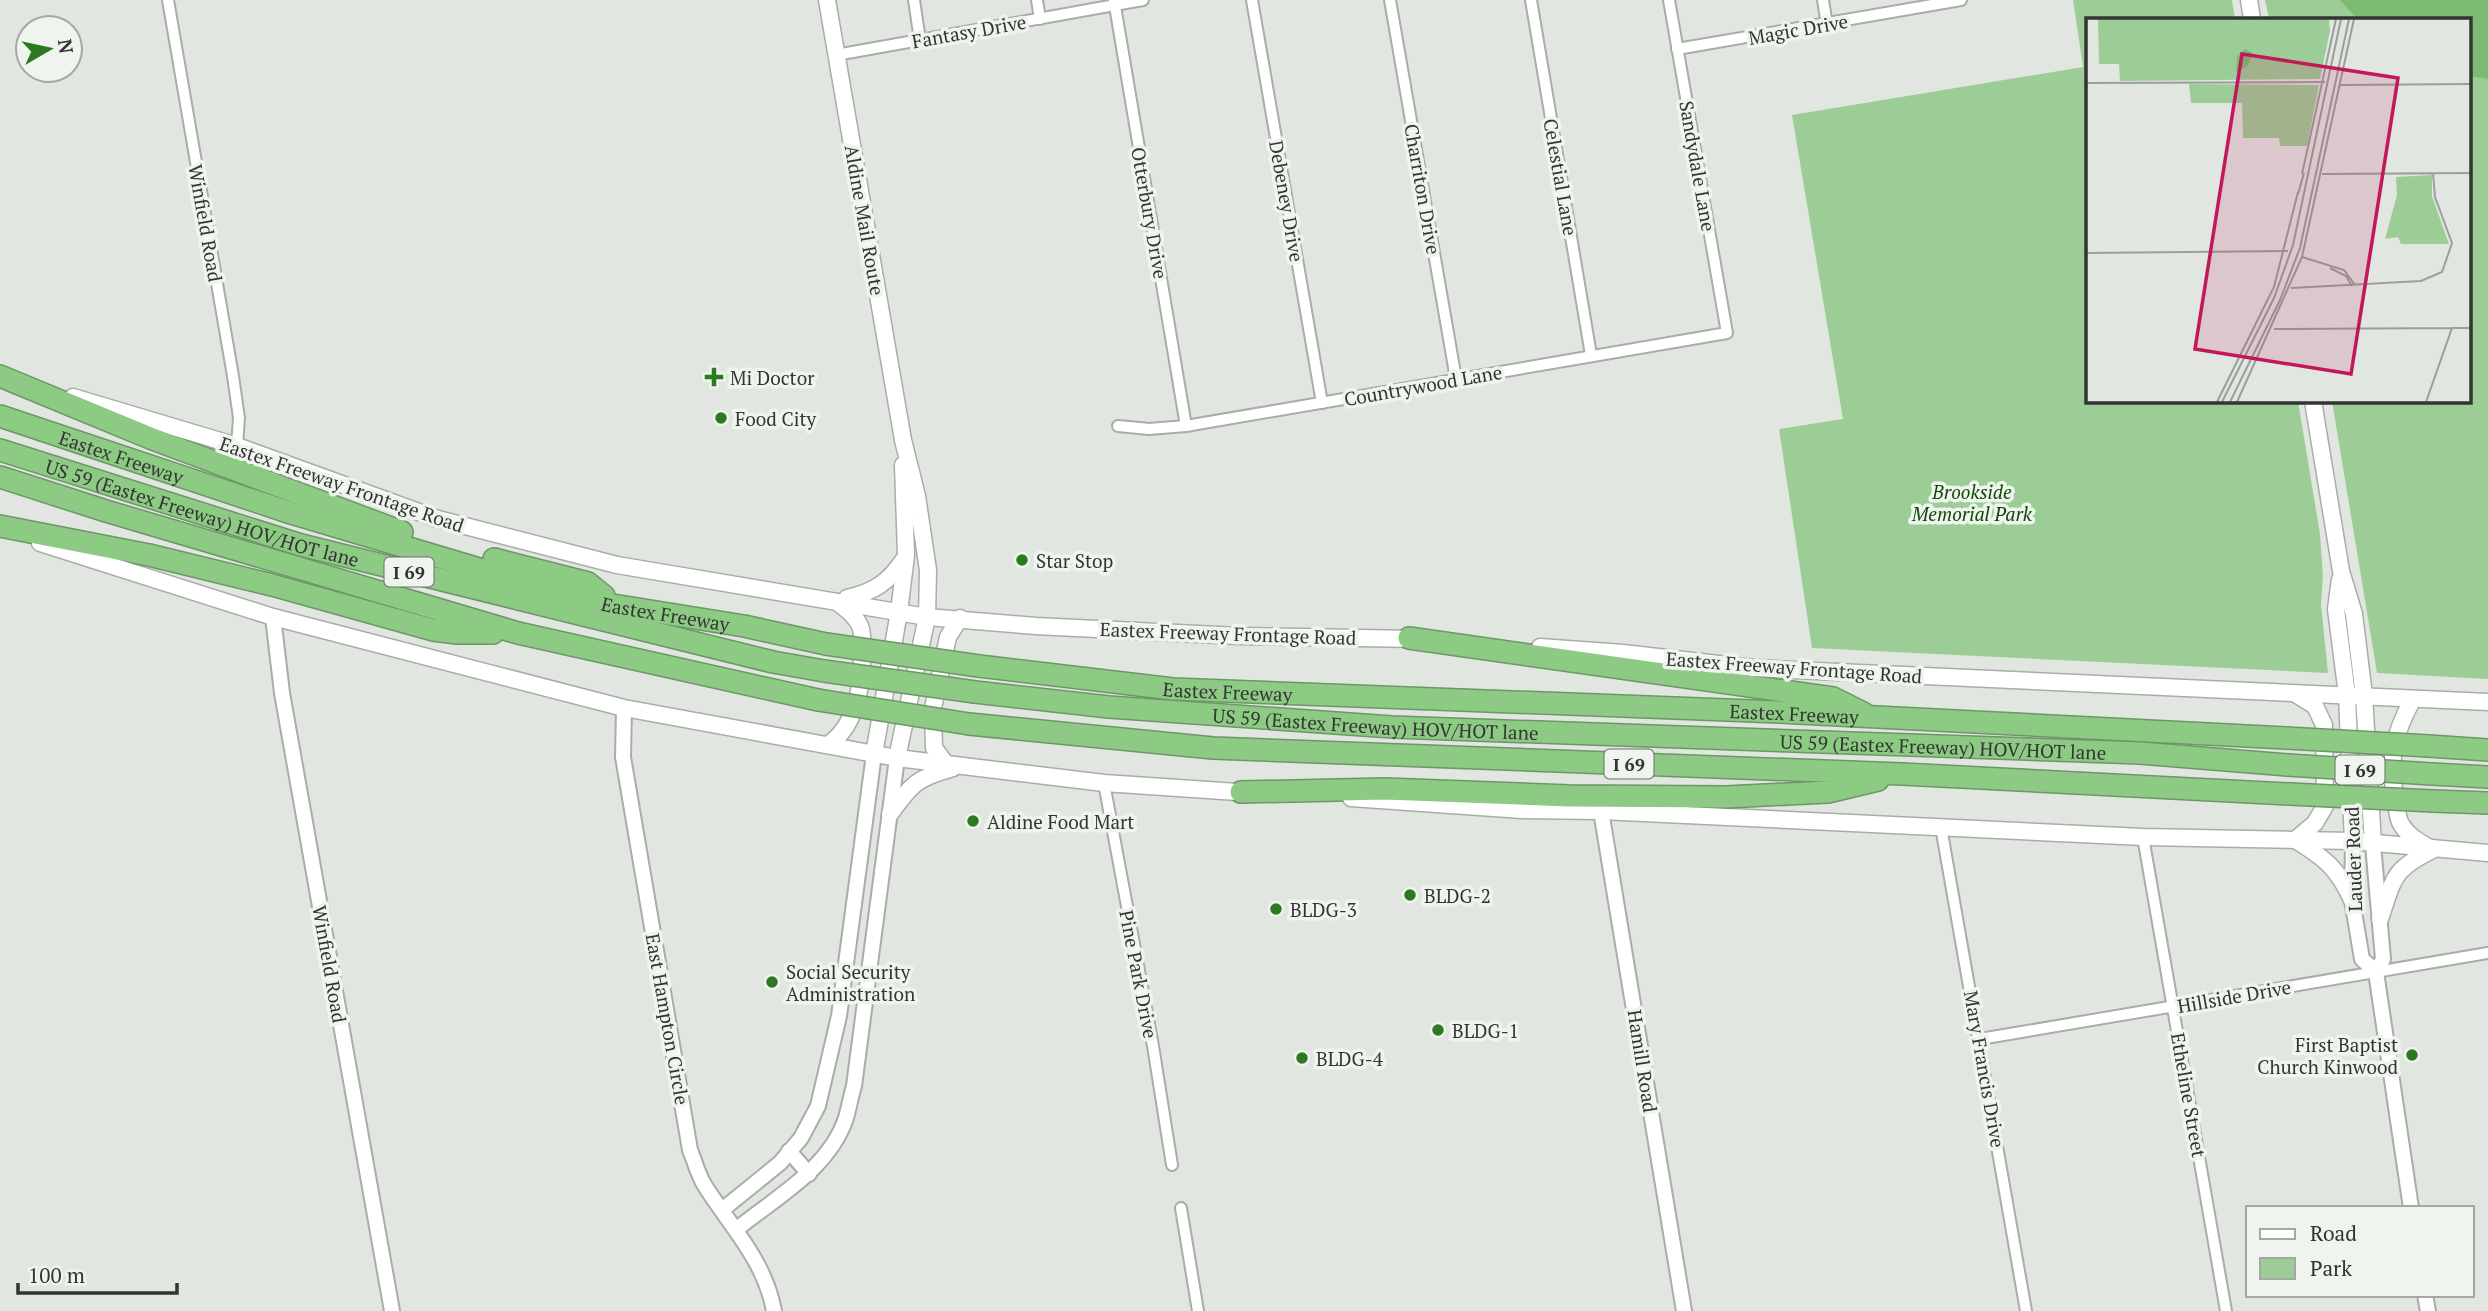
<svg xmlns="http://www.w3.org/2000/svg" width="2488" height="1311" font-family="'PT Serif',serif">
  <style>
    .green { fill: #9dcd96 }
    .water { fill: #7dba74 }
    .lines { fill: none; stroke-linecap: round; stroke-linejoin: round }
    .minor-casing { stroke: #a9ada8; stroke-width: 14 }
    .tertiary-casing { stroke: #a9ada8; stroke-width: 18 }
    .secondary-casing { stroke: #a9ada8; stroke-width: 19 }
    .motorway-casing { stroke: #6e9668; stroke-width: 24 }
    .minor { stroke: #fff; stroke-width: 10 }
    .tertiary { stroke: #fff; stroke-width: 14 }
    .secondary { stroke: #fff; stroke-width: 16 }
    .motorway { stroke: #8dca84; stroke-width: 21 }
    .motorway-bridge-casing { stroke: #6e9668; stroke-width: 24; stroke-linecap: butt }
    .motorway-bridge { stroke: #8dca84; stroke-width: 21 }
    .poi-dot { fill: #2c7921; stroke: #eff4ee; stroke-width: 2.5 }
    .labels { text-anchor: middle; dominant-baseline: central; stroke-width: 7; stroke-linejoin: round; paint-order: stroke }
    .shield { fill: #eff4ee; stroke: #6b6e6b; stroke-width: 2 }
    .shield-label { font-size: 18px; font-weight: bold; fill: #333533 }
    .street-label { font-size: 19px; fill: #333533; stroke: #eff4ee }
    .poi-label { font-size: 19px; fill: #333533; stroke: #eff4ee; text-anchor: start }
    .park-label { font-size: 19px; font-style: italic; fill: #0d4b03; stroke: #eff4ee }
    .inset-road { fill: none; stroke: #9b9f9b; stroke-width: 2 }
    .view { fill: #c2185b; fill-opacity: 0.15; stroke: #c2185b; stroke-width: 3.5 }
    .inset-edge { fill: none; stroke: #333533; stroke-width: 3.5 }
  </style>
  <rect width="100%" height="100%" fill="#e1e6e1"/>
  <g class="green">
    <path d="M 2073,0 L 2232,0 L 2235,19 L 2087,19 L 2087,401 L 2298,401 L 2320,534 L 2323,576 L 2321,604 L 2328,673 L 1812,648 L 1779,429 L 1843,419 L 1792,115 L 2083,67 Z"/>
    <path d="M 2265,0 L 2488,0 L 2488,679 L 2377,673 L 2332,401 L 2469,401 L 2469,19 L 2269,19 Z"/>
  </g>
  <path class="water" d="M 2340,0 L 2488,0 L 2488,79 L 2469,76 L 2469,19 L 2357,19 Z"/>
  <g class="lines">
    <defs>
      <g id="minor">
        <path d="M 168,0 L 233,376 L 239,418 L 237,446"/>
        <path d="M 914,0 L 920,40"/>
        <path d="M 1037,0 L 1040,19"/>
        <path d="M 1114,0 L 1186,426"/>
        <path d="M 1252,0 L 1322,403"/>
        <path d="M 1390,0 L 1456,379"/>
        <path d="M 1531,0 L 1591,355"/>
        <path d="M 1823,0 L 1827,25"/>
        <path d="M 1677,49 L 1961,0"/>
        <path d="M 836,55 L 1143,0"/>
        <path d="M 1118,426 L 1149,429 L 1186,426 L 1727,333 L 1669,0"/>
        <path d="M 1104,783 L 1153,1046 L 1172,1165"/>
        <path d="M 1941,827 L 2026,1311"/>
        <path d="M 2143,837 L 2226,1311"/>
        <path d="M 1980,1039 L 2488,953"/>
        <path d="M 1181,1208 L 1198,1311"/>
      </g>
      <g id="tertiary">
        <path d="M 273,617 L 282,693 L 392,1311"/>
        <path d="M 624,708 L 623,757 L 690,1150 C 695,1162 698,1175 705,1186 C 731,1227 765,1261 774,1311"/>
        <path d="M 1601,811 L 1684,1311"/>
        <path d="M 2353,841 L 2352,900 L 2362,959 L 2376,972"/>
        <path d="M 2373,844 L 2383,959 L 2376,972 L 2411,1208"/>
        <path d="M 789,1151 L 809,1174"/>
        <path d="M 722,1210 L 780,1163 L 801,1138 L 818,1106 L 839,1016 L 874,754"/>
        <path d="M 737,1229 C 776,1197 829,1169 846,1118 C 849,1107 851,1096 854,1086 L 897,758"/>
        <path d="M 2425,1295 L 2428,1311"/>
      </g>
      <g id="secondary">
        <path d="M 827,0 L 903,440 L 917,496 L 921,523 L 928,570 L 927,617 L 897,758"/>
        <path d="M 2249,0 L 2252,19"/>
        <path d="M 73,397 L 237,446 L 438,519 L 617,565 L 927,617 L 1036,626 L 1238,636 L 1419,639"/>
        <path d="M 2313,401 L 2341,571 L 2354,614 L 2364,696 L 2373,844"/>
        <path d="M 40,543 L 273,617 L 624,708 L 897,758 L 1104,783 L 1252,793"/>
        <path d="M 2340,579 L 2336,609 L 2347,695 L 2353,841"/>
        <path d="M 847,598 C 874,592 889,582 904,559"/>
        <path d="M 1540,647 L 1623,653 L 1753,668 L 2488,702"/>
        <path d="M 2413,699 C 2393,735 2389,757 2395,798 C 2397,806 2397,818 2401,824 C 2408,836 2419,842 2430,848"/>
        <path d="M 829,744 C 858,724 863,681 862,648 C 862,641 863,633 860,626 C 855,615 846,609 837,602"/>
        <path d="M 874,754 L 899,612 L 906,555 L 903,465"/>
        <path d="M 946,764 L 934,748 L 933,708 L 948,637 L 960,618"/>
        <path d="M 1351,798 L 1522,810 L 1601,811 L 2143,837 L 2353,841 L 2488,853"/>
        <path d="M 890,814 C 912,784 916,778 953,768"/>
        <path d="M 2295,840 L 2315,823 L 2325,806 L 2324,725 L 2315,706 L 2297,695"/>
        <path d="M 2297,841 C 2326,859 2338,869 2352,900"/>
        <path d="M 2380,919 C 2394,878 2392,870 2432,850"/>
      </g>
      <g id="motorway">
        <path d="M 0,376 L 150,438 L 402,532"/>
        <path id="s1" d="M 0,416 L 291,513 L 523,582 L 613,605 L 744,626 L 826,644"/>
        <path id="s2" d="M 0,450 L 301,545 L 773,662 L 824,671"/>
        <path d="M 0,477 L 106,511 L 518,633 L 818,700"/>
        <path d="M 0,526 L 149,555 L 272,585 L 433,630 L 457,633 L 493,633"/>
        <path d="M 494,559 L 588,583 L 604,596"/>
        <path d="M 1409,638 L 1833,698 L 1863,713"/>
        <path id="s3" d="M 979,666 L 1173,689 L 1779,712 L 2286,738"/>
        <path id="s4" d="M 975,692 L 1109,707 L 1392,727 L 2140,753 L 2288,765"/>
        <path d="M 969,724 L 1213,748 L 1902,774 L 2290,794"/>
        <path d="M 2429,746 L 2488,750"/>
        <path d="M 2432,774 L 2488,777"/>
        <path d="M 1241,792 L 1385,789 L 1569,796 L 1726,797 L 1828,792 L 1878,780"/>
        <path d="M 2433,801 L 2488,803"/>
      </g>
    </defs>
    <use href="#minor" class="minor-casing"/>
    <use href="#tertiary" class="tertiary-casing"/>
    <use href="#secondary" class="secondary-casing"/>
    <use href="#motorway" class="motorway-casing"/>
    <use href="#minor" class="minor"/>
    <use href="#tertiary" class="tertiary"/>
    <use href="#secondary" class="secondary"/>
    <use href="#motorway" class="motorway"/>
    <defs>
      <g id="motorway-bridge">
        <path d="M 826,644 L 979,666"/>
        <path d="M 824,671 L 975,692"/>
        <path d="M 818,700 L 969,724"/>
        <path d="M 2286,738 L 2429,746"/>
        <path d="M 2288,765 L 2432,774"/>
        <path d="M 2290,794 L 2433,801"/>
      </g>
    </defs>
    <use href="#motorway-bridge" class="motorway-bridge-casing"/>
    <use href="#motorway-bridge" class="motorway-bridge"/>
  </g>
  <g class="poi-dot">
    <path d="M710.5 366.5h7v7h7v7h-7v7h-7v-7h-7v-7h7z"/>
    <circle cx="721" cy="418" r="7"/>
    <circle cx="1022" cy="560" r="7"/>
    <circle cx="973" cy="821" r="7"/>
    <circle cx="1410" cy="895" r="7"/>
    <circle cx="1276" cy="909" r="7"/>
    <circle cx="772" cy="982" r="7"/>
    <circle cx="1438" cy="1030" r="7"/>
    <circle cx="2412" cy="1055" r="7"/>
    <circle cx="1302" cy="1058" r="7"/>
  </g>
  <g class="labels">
    <g class="shield">
      <rect x="384.5" y="557.5" width="49" height="29" rx="5"/>
      <rect x="1604.5" y="749.5" width="49" height="29" rx="5"/>
      <rect x="2335.5" y="755.5" width="49" height="29" rx="5"/>
    </g>
    <g class="shield-label">
      <text x="409" y="572">I 69</text>
      <text x="1629" y="764">I 69</text>
      <text x="2360" y="770">I 69</text>
    </g>
    <g class="street-label">
      <text transform="translate(1798 29) rotate(-10)">Magic Drive</text>
      <text transform="translate(969 31) rotate(-10)">Fantasy Drive</text>
      <text transform="translate(1698 166) rotate(80)">Sandydale Lane</text>
      <text transform="translate(1561 177) rotate(80)">Celestial Lane</text>
      <text transform="translate(1423 189) rotate(80)">Charriton Drive</text>
      <text transform="translate(1287 201) rotate(80)">Debeney Drive</text>
      <text transform="translate(1150 213) rotate(80)">Otterbury Drive</text>
      <text transform="translate(865 220) rotate(80)">Aldine Mail Route</text>
      <text transform="translate(206 223) rotate(80)">Winfield Road</text>
      <text transform="translate(1423 385) rotate(-10)">Countrywood Lane</text>
      <text stroke="none"><textPath href="#s1" startOffset="128">Eastex Freeway</textPath></text>
      <text transform="translate(342 484) rotate(19)">Eastex Freeway Frontage Road</text>
      <text stroke="none"><textPath href="#s2" startOffset="212">US 59 (Eastex Freeway) HOV/HOT lane</textPath></text>
      <text stroke="none"><textPath href="#s1" startOffset="695">Eastex Freeway</textPath></text>
      <text transform="translate(1228 633) rotate(2)">Eastex Freeway Frontage Road</text>
      <text transform="translate(1794 667) rotate(4)">Eastex Freeway Frontage Road</text>
      <text stroke="none"><textPath href="#s3" startOffset="250">Eastex Freeway</textPath></text>
      <text stroke="none"><textPath href="#s3" startOffset="817">Eastex Freeway</textPath></text>
      <text stroke="none"><textPath href="#s4" startOffset="402">US 59 (Eastex Freeway) HOV/HOT lane</textPath></text>
      <text stroke="none"><textPath href="#s4" startOffset="970">US 59 (Eastex Freeway) HOV/HOT lane</textPath></text>
      <text transform="translate(2353 859) rotate(-92)">Lauder Road</text>
      <text transform="translate(330 964) rotate(80)">Winfield Road</text>
      <text transform="translate(1139 974) rotate(79)">Pine Park Drive</text>
      <text transform="translate(2234 996) rotate(-10)">Hillside Drive</text>
      <text transform="translate(668 1019) rotate(80)">East Hampton Circle</text>
      <text transform="translate(1643 1061) rotate(81)">Hamill Road</text>
      <text transform="translate(1985 1069) rotate(80)">Mary Francis Drive</text>
      <text transform="translate(2189 1095) rotate(80)">Etheline Street</text>
    </g>
    <g class="poi-label">
      <text x="730" y="377">Mi Doctor</text>
      <text x="735" y="418">Food City</text>
      <text x="1036" y="560">Star Stop</text>
      <text x="987" y="821">Aldine Food Mart</text>
      <text x="1424" y="895">BLDG-2</text>
      <text x="1290" y="909">BLDG-3</text>
      <text x="786" y="971">Social Security<tspan x="786" dy="22">Administration</tspan></text>
      <text x="1452" y="1030">BLDG-1</text>
      <text x="2398" y="1044" text-anchor="end">First Baptist<tspan x="2398" dy="22">Church Kinwood</tspan></text>
      <text x="1316" y="1058">BLDG-4</text>
    </g>
    <g class="park-label">
      <text x="1972" y="491">Brookside<tspan x="1972" dy="22">Memorial Park</tspan></text>
    </g>
  </g>
  <g transform="translate(2086 18)">
    <rect width="385" height="385" fill="#e1e6e1"/>
    <path d="M 12,1 L 243,1 L 244,13 L 234,61 L 34,63 L 33,46 L 13,46 ZM 103,66 L 233,67 L 221,128 L 194,128 L 193,120 L 157,120 L 156,85 L 105,85 ZM 346,157 L 346,178 L 363,226 L 315,226 L 312,219 L 299,221 L 311,177 L 310,159 Z" fill="#9dcd96"/>
    <path d="M 159,31 L 167,35 L 162,47 L 150,55 L 151,38 Z" fill="#7dba74"/>
    <path class="inset-road" d="M 0,65 L 239,64M 254,67 L 385,66M 216,156 L 250,1M 236,156 L 385,155M 212,176 L 218,155M 0,235 L 202,233M 216,239 L 258,252 L 269,267M 244,250 L 260,258 L 266,268M 205,270 L 335,263 L 356,254 L 366,225 L 349,179 L 347,155M 188,311 L 366,310M 131,384 L 188,269 L 212,174M 136,384 L 188,280 L 207,227 L 255,1M 144,384 L 194,282 L 214,230 L 263,1M 151,384 L 216,239 L 268,1M 340,384 L 366,310 L 385,310"/>
    <path class="view" d="M 156,36 L 312,60 L 265,356 L 109,331 Z"/>
    <rect width="385" height="385" class="inset-edge"/>
  </g>
  <rect x="2246" y="1206" width="228" height="91" fill="#eff4ee" stroke="#a4a8a3" stroke-width="2"/>
  <rect x="2260" y="1229" width="35" height="10" fill="#ffffff" stroke="#a4a8a3" stroke-width="2"/>
  <text x="2310" y="1241" font-size="21" fill="#333533">Road</text>
  <rect x="2260" y="1258" width="35" height="21" fill="#9dcd96" stroke="#a4a8a3" stroke-width="2"/>
  <text x="2310" y="1276" font-size="21" fill="#333533">Park</text>
  <g transform="translate(49 49) rotate(81)"><circle r="33" fill="#eff4ee" stroke="#a4a8a3" stroke-width="2"/>
  <path d="M0-5L12 26L0 18L-12 26Z" fill="#2c7921"/>
  <text y="-10" font-size="19" font-weight="bold" text-anchor="middle" fill="#333533">N</text>
  </g>
  <path d="M18 1283v10h159v-10" fill="none" stroke="#333533" stroke-width="3.5"/>
  <text x="28" y="1283" font-size="21" fill="#333533" stroke="#eff4ee" stroke-width="5" paint-order="stroke">100 m</text>
</svg>
